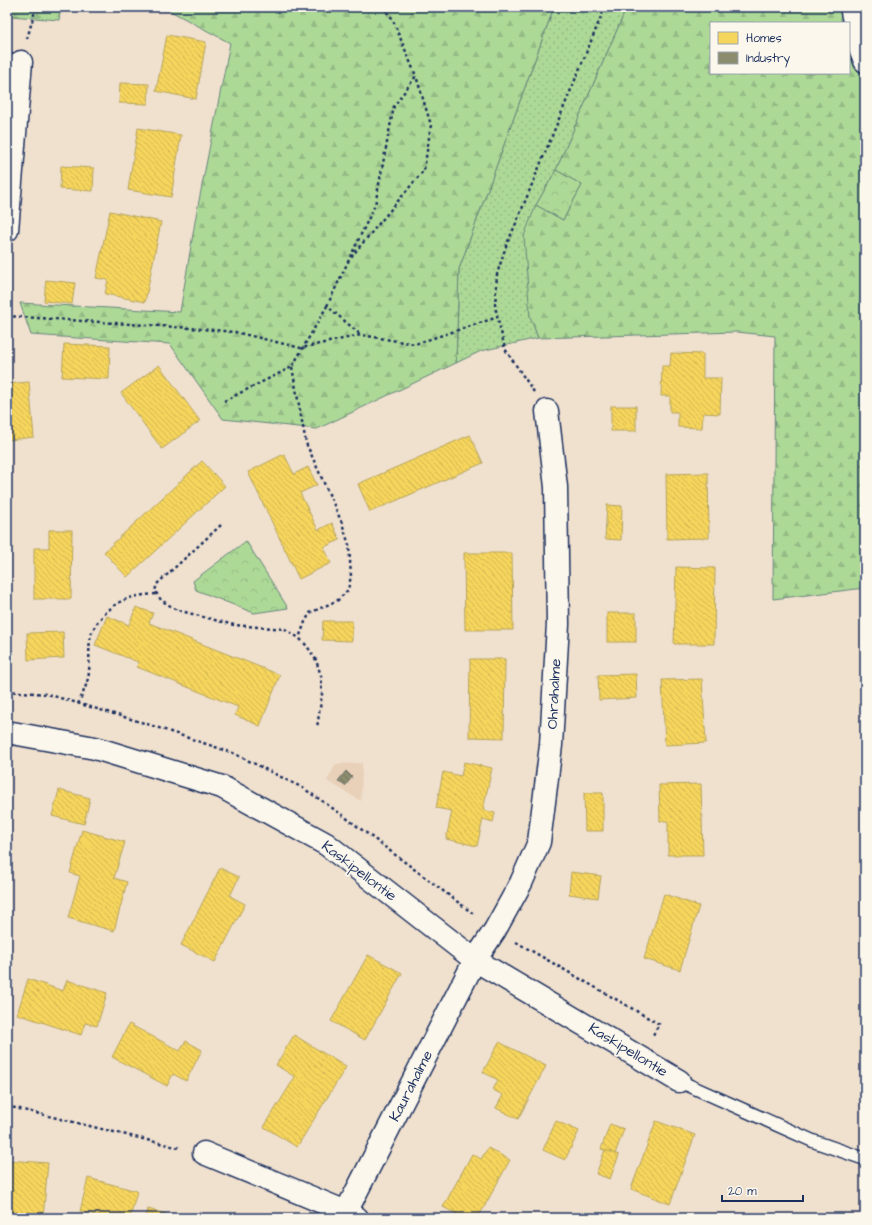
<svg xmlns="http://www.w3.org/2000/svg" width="872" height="1225" font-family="'Architects Daughter',sans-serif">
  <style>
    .built { fill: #e8d0b9 }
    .grass { fill: url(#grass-dots); stroke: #64847a }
    .forest { fill: url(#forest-firs); stroke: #64847a; fill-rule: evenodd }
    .park { fill: url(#park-crowns); stroke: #64847a }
    .homes { fill: url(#homes-back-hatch); stroke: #b4a35d }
    .industry { fill: url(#industry-back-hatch); stroke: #6a7069 }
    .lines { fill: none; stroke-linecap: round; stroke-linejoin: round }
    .lane-casing { stroke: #1b2f5e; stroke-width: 15 }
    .street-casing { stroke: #1b2f5e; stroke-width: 25 }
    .path { stroke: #1b2f5e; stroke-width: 2.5; stroke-dasharray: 3 3; stroke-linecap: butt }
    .lane { stroke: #fbf7ec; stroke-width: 12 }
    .street { stroke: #fbf7ec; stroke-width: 22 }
    .labels { text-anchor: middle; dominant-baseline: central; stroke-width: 4; stroke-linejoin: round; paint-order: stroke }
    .street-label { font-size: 15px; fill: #1b2f5e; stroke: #fbf7ec }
  </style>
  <defs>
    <pattern id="grass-dots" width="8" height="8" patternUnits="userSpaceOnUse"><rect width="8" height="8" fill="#add997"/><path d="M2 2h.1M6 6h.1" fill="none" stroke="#94bb85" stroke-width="1.8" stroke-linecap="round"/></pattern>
    <pattern id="forest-firs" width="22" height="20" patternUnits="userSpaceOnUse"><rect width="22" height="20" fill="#add997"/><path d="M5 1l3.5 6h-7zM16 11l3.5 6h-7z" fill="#94bb85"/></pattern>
    <pattern id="park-crowns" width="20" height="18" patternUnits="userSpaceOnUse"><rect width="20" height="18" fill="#add997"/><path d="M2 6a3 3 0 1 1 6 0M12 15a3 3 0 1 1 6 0" fill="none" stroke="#94bb85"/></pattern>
    <pattern id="homes-back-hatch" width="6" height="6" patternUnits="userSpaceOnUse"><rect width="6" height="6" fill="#f6d55c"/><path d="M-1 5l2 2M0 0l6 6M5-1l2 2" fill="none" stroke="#d2b752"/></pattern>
    <pattern id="industry-back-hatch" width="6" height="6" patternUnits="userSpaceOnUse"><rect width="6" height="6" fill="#8c8c6e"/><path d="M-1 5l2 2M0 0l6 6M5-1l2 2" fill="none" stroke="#72735e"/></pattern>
  </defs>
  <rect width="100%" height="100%" fill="#f0e0ce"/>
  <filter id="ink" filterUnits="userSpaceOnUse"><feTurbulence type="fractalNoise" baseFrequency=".025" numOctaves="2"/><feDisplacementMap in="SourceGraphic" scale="8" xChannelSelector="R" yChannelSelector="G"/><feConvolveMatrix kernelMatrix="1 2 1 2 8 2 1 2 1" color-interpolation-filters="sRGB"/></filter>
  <g filter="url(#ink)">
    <path class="built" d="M 362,763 L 361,801 L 327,781 L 336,764 Z"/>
    <path class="grass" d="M 554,7 L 627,7 L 556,170 L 536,205 L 530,316 L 538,338 L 481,351 L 456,363 L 459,269 Z"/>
    <g class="forest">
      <path d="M 13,7 L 61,7 L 59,20 L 11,16 Z"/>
      <path d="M 163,7 L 554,7 L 459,269 L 456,363 L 317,429 L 223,419 L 170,344 L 31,335 L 20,303 L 180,312 L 196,216 L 230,43 Z"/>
      <path d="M 627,7 L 865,7 L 865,588 L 773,599 L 775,336 L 737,332 L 538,338 L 530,316 L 524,236 L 536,205 L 563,220 L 582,185 L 556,170 ZM 711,23 L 849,23 L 849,73 L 711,73 Z"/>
    </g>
    <g class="park">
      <path d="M 556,170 L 582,185 L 563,220 L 536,205 Z"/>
      <path d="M 246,541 L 288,608 L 254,613 L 196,590 L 193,581 Z"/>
    </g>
    <g class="homes">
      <path d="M 167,35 L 206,42 L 196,99 L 156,91 Z"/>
      <path d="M 120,83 L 149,84 L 148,104 L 119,103 Z"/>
      <path d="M 138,128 L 181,135 L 171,197 L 128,190 Z"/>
      <path d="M 61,166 L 94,168 L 93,191 L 60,189 Z"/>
      <path d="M 110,211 L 161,222 L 145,302 L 105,294 L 108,280 L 96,278 Z"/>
      <path d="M 46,280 L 75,283 L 72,304 L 44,301 Z"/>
      <path d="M 64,344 L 110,346 L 109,379 L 62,377 Z"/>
      <path d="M 671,353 L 703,354 L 703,378 L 721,378 L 720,414 L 703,413 L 702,428 L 678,427 L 678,412 L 670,412 L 670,396 L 661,396 L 662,366 L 670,366 Z"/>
      <path d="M 159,365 L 200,421 L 162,449 L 121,393 Z"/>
      <path d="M 29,382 L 34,437 L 9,440 L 7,425 L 7,384 Z"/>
      <rect x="611" y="406" width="25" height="25"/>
      <path d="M 470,435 L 483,463 L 370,512 L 358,484 Z"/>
      <path d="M 284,454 L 294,474 L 308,467 L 317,485 L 300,493 L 318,530 L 332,523 L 340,540 L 324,547 L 331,563 L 299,579 L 248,472 Z"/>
      <path d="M 202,461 L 225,486 L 127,577 L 104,552 Z"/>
      <path d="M 708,473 L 709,538 L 667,539 L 666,474 Z"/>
      <path d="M 607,505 L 622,506 L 621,540 L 605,539 Z"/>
      <path d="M 49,530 L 72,530 L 71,599 L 34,599 L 34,548 L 49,548 Z"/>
      <path d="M 464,553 L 512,553 L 513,630 L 465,630 Z"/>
      <path d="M 676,567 L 715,568 L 714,644 L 674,644 Z"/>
      <path d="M 136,607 L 153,613 L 149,623 L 280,675 L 260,726 L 235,715 L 238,707 L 137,667 L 138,662 L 95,645 L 107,616 L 129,625 Z"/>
      <rect x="607" y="613" width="29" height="29"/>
      <path d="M 323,621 L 352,621 L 352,641 L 322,640 Z"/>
      <path d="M 63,632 L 64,658 L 28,660 L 27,633 Z"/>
      <path d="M 470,659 L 505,659 L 504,738 L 469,737 Z"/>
      <path d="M 636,674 L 637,698 L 599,700 L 598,675 Z"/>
      <path d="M 702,679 L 706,743 L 665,745 L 662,680 Z"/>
      <path d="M 464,762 L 492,768 L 483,810 L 495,813 L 493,822 L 483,819 L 477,846 L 446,839 L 452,811 L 436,808 L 443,772 L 461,776 Z"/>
      <path d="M 701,784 L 703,855 L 668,855 L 668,821 L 660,821 L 659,785 Z"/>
      <path d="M 59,790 L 90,798 L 84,824 L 52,816 Z"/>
      <path d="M 584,793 L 603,793 L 603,831 L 585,831 Z"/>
      <path d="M 82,830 L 125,842 L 114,878 L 127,882 L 114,931 L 68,918 L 80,876 L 70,873 Z"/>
      <path d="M 220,868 L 239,877 L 230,896 L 245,904 L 215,962 L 181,945 Z"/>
      <path d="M 571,872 L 601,876 L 598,898 L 569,894 Z"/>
      <path d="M 664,894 L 699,906 L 680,970 L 644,959 Z"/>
      <path d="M 368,955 L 402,973 L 365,1040 L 331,1021 Z"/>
      <path d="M 28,979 L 63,991 L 67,980 L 107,993 L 97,1026 L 85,1023 L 81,1035 L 17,1014 Z"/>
      <path d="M 129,1024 L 180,1051 L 186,1041 L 202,1050 L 186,1081 L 173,1074 L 167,1086 L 112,1057 Z"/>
      <path d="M 294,1035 L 346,1067 L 297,1147 L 264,1127 L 295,1077 L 276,1065 Z"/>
      <path d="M 499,1042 L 546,1066 L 518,1119 L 496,1108 L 503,1095 L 493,1090 L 498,1080 L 483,1072 Z"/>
      <path d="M 556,1121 L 579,1131 L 565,1160 L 543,1150 Z"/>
      <path d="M 656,1121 L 695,1135 L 670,1204 L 631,1189 Z"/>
      <path d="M 610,1124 L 624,1129 L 615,1154 L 601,1149 Z"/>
      <path d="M 488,1148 L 510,1160 L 478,1218 L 464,1218 L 443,1207 L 472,1154 L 481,1159 Z"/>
      <path d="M 605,1150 L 619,1155 L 610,1179 L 596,1174 Z"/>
      <path d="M 7,1160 L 48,1163 L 43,1218 L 7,1217 Z"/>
      <path d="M 88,1178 L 137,1191 L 130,1218 L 108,1218 L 80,1211 Z"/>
      <path d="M 148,1209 L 166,1214 L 164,1218 L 146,1218 Z"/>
      <path d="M 516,1213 L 529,1218 L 515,1218 Z"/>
    </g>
    <path class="industry" d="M 346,771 L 352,777 L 345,786 L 338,781 Z"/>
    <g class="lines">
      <defs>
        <path id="lane" d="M 679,1081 L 813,1141 L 865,1159"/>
        <g id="street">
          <path d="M 851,7 L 859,45 L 865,61"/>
          <path d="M 7,230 L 21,62"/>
          <path d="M 7,732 L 95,748 L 222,787 L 326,844 L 475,960 L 679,1081"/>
          <path d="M 204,1153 L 346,1212 L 357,1218"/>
          <path d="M 346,1212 L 475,960 L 495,930 L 521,883 L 539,842 L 545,794 L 551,745 L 558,624 L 556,487 L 547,411"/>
        </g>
      </defs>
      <use href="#lane" class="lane-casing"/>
      <use href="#street" class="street-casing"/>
      <g class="path">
        <path d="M 27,39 L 36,7"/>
        <path d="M 351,257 L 424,170 L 431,125 L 416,76"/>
        <path d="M 327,306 L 375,205 L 394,106 L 416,76 L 392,18 L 382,7"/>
        <path d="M 7,316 L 191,328 L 235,332 L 301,348 L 361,335 L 415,344 L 498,317"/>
        <path d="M 292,367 L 306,443 L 342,523 L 349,545 L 351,576 L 348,590 L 338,600 L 310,613 L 305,622 L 299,638"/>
        <path d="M 534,392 L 505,349 L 495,306 L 497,274 L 506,246 L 517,221 L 605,7"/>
        <path d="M 224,401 L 292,367 L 327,306 L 361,335"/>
        <path d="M 221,525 L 157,584 L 155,591 L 161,600 L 177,610 L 234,625 L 285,629 L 299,638 L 307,646 L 316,660 L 321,676 L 322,694 L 317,728"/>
        <path d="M 865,656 L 865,652"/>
        <path d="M 7,691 L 47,694 L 144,723 L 233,753 L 303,788 L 341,814 L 475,915"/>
        <path d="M 78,704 C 83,693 88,683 89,672 C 90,659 88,647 91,635 C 95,621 113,603 127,599 C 136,595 147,595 157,594"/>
        <path d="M 516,942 L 659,1024 L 652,1037"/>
        <path d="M 7,1106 L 180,1148"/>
      </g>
      <use href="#lane" class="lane"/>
      <use href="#street" class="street"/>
    </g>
  </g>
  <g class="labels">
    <g class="street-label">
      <text transform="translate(554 694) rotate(-87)">Ohrahalme</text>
      <text transform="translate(359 871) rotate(37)">Kaskipellontie</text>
      <text transform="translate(628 1050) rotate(31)">Kaskipellontie</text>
      <text transform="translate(411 1086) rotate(-63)">Kaurahalme</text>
    </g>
  </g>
  <rect width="872" height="1225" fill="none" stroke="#fbf7ec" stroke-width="24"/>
  <rect x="12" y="12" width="848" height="1201" fill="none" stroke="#1b2f5e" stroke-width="1.5" filter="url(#ink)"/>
  <rect x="710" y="22" width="140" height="52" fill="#fbf7ec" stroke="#a1a7b3"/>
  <rect x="718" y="32" width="20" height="12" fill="#f6d55c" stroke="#a1a7b3"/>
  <text x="746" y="42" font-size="12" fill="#1b2f5e">Homes</text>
  <rect x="718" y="52" width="20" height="12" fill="#8c8c6e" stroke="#a1a7b3"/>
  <text x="746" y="62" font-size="12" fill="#1b2f5e">Industry</text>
  <path d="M722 1195v6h81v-6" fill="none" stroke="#1b2f5e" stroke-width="2"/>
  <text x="728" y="1195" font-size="12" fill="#1b2f5e" stroke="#fbf7ec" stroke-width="3" paint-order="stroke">20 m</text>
</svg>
